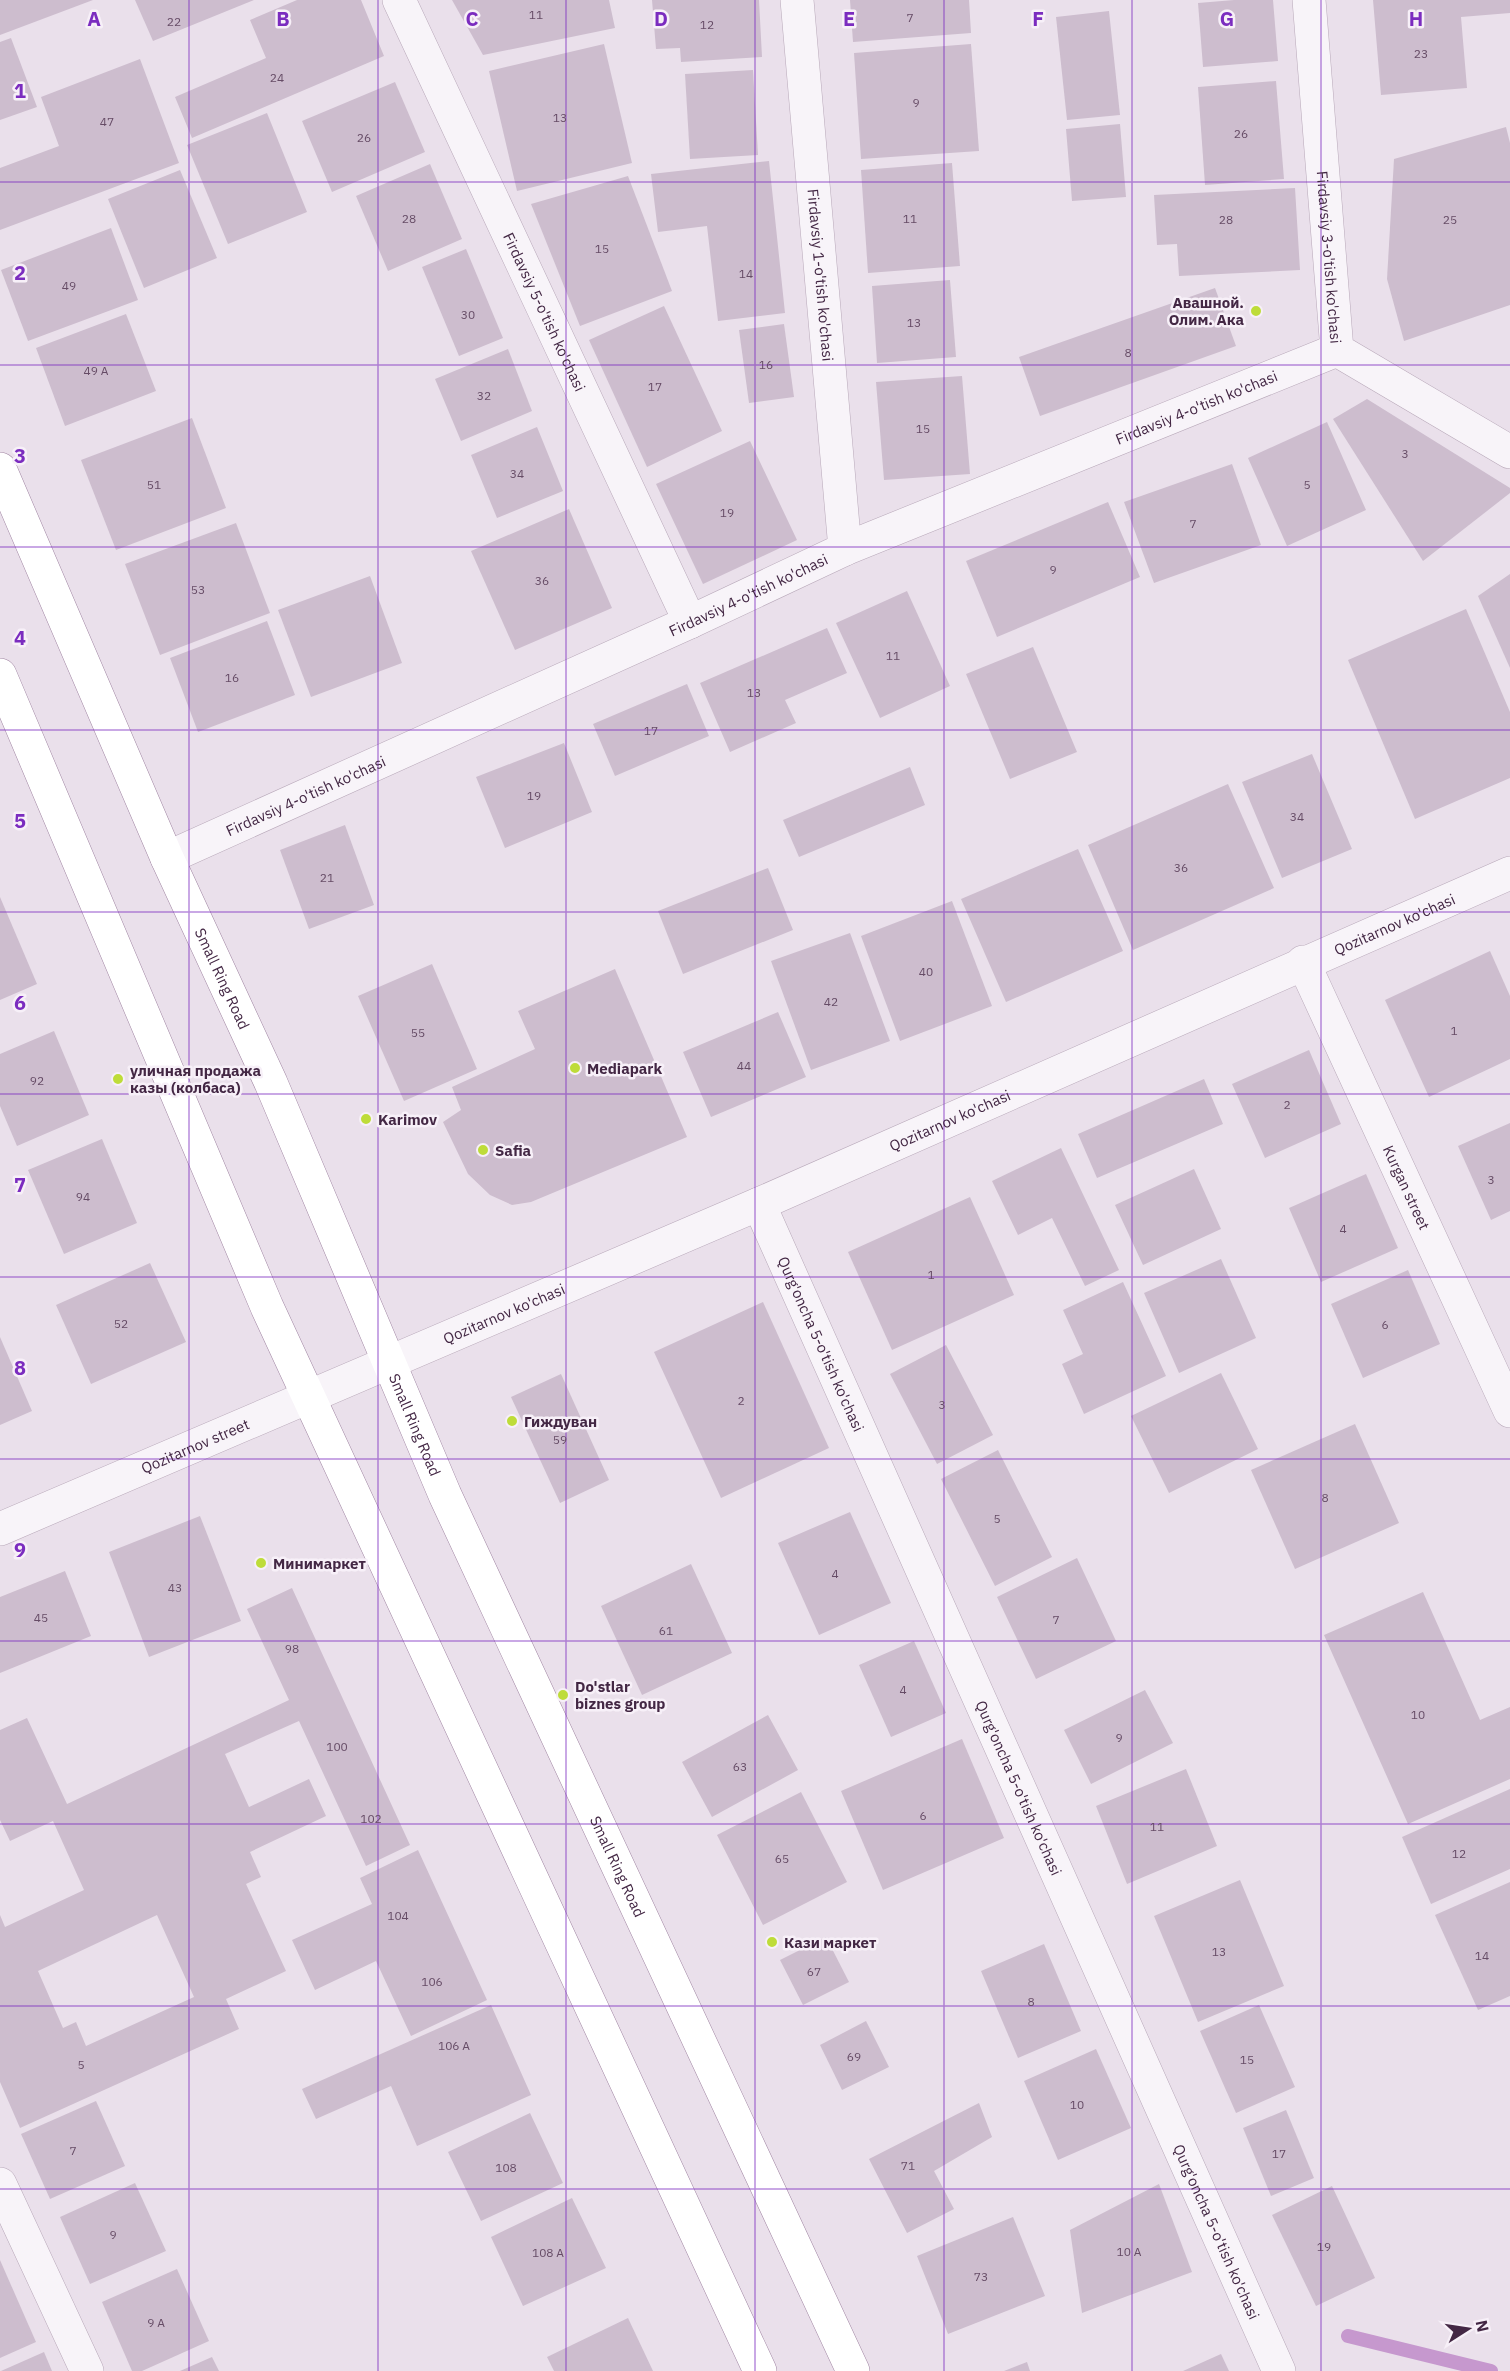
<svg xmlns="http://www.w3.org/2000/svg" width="1510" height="2371" font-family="'IBM Plex Sans',sans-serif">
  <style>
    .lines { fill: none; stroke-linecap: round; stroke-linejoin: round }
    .stream { stroke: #c698ce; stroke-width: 14 }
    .building { fill: #cdbdce; fill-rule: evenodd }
    .minor-casing { stroke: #b8a8b9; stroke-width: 34 }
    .highway-casing { stroke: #a186a3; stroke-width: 34 }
    .minor { stroke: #f8f4f9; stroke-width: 33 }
    .highway { stroke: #fff; stroke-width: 33 }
    .grid { fill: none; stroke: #7b2cbf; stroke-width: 1.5; stroke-opacity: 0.55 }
    .poi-dot { fill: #bedc39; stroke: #f7f0f8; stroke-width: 2 }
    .labels { text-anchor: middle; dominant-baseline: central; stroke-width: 5; stroke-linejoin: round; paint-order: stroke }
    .number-label { font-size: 12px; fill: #664c66 }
    .street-label { font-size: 15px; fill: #432744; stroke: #f7f0f8 }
    .poi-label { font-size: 15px; font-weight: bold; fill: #432744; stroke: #f7f0f8; text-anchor: start }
    .grid-label { font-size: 20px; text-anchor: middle; font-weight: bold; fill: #7b2cbf; stroke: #f7f0f8; stroke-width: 5; stroke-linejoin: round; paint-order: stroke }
  </style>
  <rect width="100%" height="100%" fill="#eae0eb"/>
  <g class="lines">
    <path class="stream" d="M 1348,2336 L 1491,2371"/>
  </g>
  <g class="building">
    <path d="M 0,0 L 93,0 L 0,35 Z"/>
    <path d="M 135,0 L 254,0 L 153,41 Z"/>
    <path d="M 297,0 L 361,0 L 384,56 L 192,138 L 175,97 L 266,58 L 250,20 Z"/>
    <path d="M 452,0 L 609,0 L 615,28 L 483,55 Z"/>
    <path d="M 652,0 L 759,0 L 762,57 L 681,62 L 680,48 L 656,49 Z"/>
    <path d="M 850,0 L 969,0 L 971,33 L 853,42 Z"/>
    <path d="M 1234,0 L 1273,0 L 1278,61 L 1203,67 L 1198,3 Z"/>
    <path d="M 1373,0 L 1510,0 L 1510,13 L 1461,17 L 1467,88 L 1381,95 Z"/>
    <path d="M 1109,11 L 1120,115 L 1067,120 L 1056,17 Z"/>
    <path d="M 11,38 L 37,107 L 0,120 L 0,42 Z"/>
    <path d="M 604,44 L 632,163 L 517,191 L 489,71 Z"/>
    <path d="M 971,44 L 979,151 L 861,159 L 854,53 Z"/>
    <path d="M 140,59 L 179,163 L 0,230 L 0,168 L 59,146 L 41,97 Z"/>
    <path d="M 753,70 L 758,155 L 690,159 L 685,74 Z"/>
    <path d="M 1276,81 L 1284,179 L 1205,185 L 1198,87 Z"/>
    <path d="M 395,82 L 425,152 L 332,192 L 302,121 Z"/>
    <path d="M 267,113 L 307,212 L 228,244 L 187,145 Z"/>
    <path d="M 1120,124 L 1126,197 L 1072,201 L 1066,129 Z"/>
    <path d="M 1506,127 L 1510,143 L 1510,305 L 1404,341 L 1387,279 L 1394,159 Z"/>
    <path d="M 769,161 L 785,313 L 718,321 L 707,226 L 658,232 L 651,174 Z"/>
    <path d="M 952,163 L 960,266 L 868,273 L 861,170 Z"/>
    <path d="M 430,164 L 462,239 L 388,271 L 356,196 Z"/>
    <path d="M 180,170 L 217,258 L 144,288 L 108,199 Z"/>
    <path d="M 628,176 L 672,291 L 580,326 L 531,204 Z"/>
    <path d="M 1295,188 L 1300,270 L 1179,276 L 1177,244 L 1157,245 L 1154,195 Z"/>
    <path d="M 111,228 L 138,300 L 28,341 L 1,270 Z"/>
    <path d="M 466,249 L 503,338 L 459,356 L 422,267 Z"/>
    <path d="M 950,280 L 956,357 L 877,363 L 872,286 Z"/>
    <path d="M 1215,288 L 1236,346 L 1040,416 L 1019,357 Z"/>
    <path d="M 664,306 L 722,431 L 647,467 L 589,340 Z"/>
    <path d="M 126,314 L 156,391 L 65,426 L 36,348 Z"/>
    <path d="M 784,324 L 794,397 L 749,403 L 739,330 Z"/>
    <path d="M 508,349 L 532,411 L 461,441 L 435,379 Z"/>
    <path d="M 962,376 L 970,474 L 884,480 L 876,382 Z"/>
    <path d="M 1367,399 L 1510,488 L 1510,493 L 1423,561 L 1333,419 Z"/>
    <path d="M 192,418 L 226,508 L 116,550 L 81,460 Z"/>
    <path d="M 1327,422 L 1366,510 L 1287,546 L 1248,458 Z"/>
    <path d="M 537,427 L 563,491 L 497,518 L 471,455 Z"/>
    <path d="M 750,441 L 797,540 L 703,584 L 656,484 Z"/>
    <path d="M 1232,464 L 1261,545 L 1154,583 L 1124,502 Z"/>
    <path d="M 1108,502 L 1140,577 L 997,637 L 966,561 Z"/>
    <path d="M 569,509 L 612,608 L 515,650 L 471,551 Z"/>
    <path d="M 236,523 L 270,613 L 160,655 L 125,564 Z"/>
    <path d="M 1510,574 L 1510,668 L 1478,596 Z"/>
    <path d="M 370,576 L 402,663 L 311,697 L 278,610 Z"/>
    <path d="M 907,591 L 950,686 L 880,718 L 836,623 Z"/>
    <path d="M 1466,609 L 1510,712 L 1510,778 L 1415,819 L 1348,660 Z"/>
    <path d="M 267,621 L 295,695 L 198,732 L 170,658 Z"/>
    <path d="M 827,628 L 847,673 L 785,700 L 796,723 L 730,752 L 700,683 Z"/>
    <path d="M 1033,647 L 1077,752 L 1010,779 L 966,674 Z"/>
    <path d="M 687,684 L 709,736 L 615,776 L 593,724 Z"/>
    <path d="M 564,743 L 592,812 L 505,848 L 476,777 Z"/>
    <path d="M 1312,754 L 1352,849 L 1282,878 L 1242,782 Z"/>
    <path d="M 910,767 L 925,805 L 799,857 L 783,820 Z"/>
    <path d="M 1228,784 L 1274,888 L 1133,950 L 1088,845 Z"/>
    <path d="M 345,825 L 374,905 L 309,929 L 280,850 Z"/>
    <path d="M 1078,849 L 1123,951 L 1006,1002 L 961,899 Z"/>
    <path d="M 768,868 L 793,930 L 683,974 L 658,911 Z"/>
    <path d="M 0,897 L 37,984 L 0,1000 Z"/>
    <path d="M 952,901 L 992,1006 L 900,1041 L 861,936 Z"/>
    <path d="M 850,933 L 890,1041 L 811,1070 L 771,961 Z"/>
    <path d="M 1490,951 L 1510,996 L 1510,1059 L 1429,1097 L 1385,1000 Z"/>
    <path d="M 432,964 L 477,1069 L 404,1101 L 358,996 Z"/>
    <path d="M 615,969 L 687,1137 L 531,1202 L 512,1205 L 490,1195 L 468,1174 L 443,1122 L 461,1110 L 452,1087 L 535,1049 L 518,1011 Z"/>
    <path d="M 778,1012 L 806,1077 L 711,1117 L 683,1052 Z"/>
    <path d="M 54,1031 L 89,1115 L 17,1146 L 0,1106 L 0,1054 Z"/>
    <path d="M 1309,1050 L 1341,1124 L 1265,1158 L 1232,1084 Z"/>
    <path d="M 1204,1079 L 1223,1124 L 1097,1178 L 1078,1134 Z"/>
    <path d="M 1510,1123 L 1510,1211 L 1491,1220 L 1458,1146 Z"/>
    <path d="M 102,1139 L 137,1223 L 64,1254 L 28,1170 Z"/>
    <path d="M 1061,1148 L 1119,1270 L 1085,1286 L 1052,1218 L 1018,1235 L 992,1181 Z"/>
    <path d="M 1194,1169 L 1221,1229 L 1143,1265 L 1115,1205 Z"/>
    <path d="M 1366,1174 L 1398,1248 L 1321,1282 L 1289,1208 Z"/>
    <path d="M 970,1197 L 1014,1295 L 892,1350 L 848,1252 Z"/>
    <path d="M 1221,1259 L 1256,1338 L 1179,1373 L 1144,1293 Z"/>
    <path d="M 150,1263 L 186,1342 L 91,1384 L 56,1305 Z"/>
    <path d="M 1408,1270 L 1440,1344 L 1363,1378 L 1331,1304 Z"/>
    <path d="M 1123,1282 L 1166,1376 L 1084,1414 L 1062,1364 L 1083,1354 L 1063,1310 Z"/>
    <path d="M 763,1302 L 829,1448 L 721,1498 L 654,1352 Z"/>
    <path d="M 0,1337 L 32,1411 L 0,1425 Z"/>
    <path d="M 946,1345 L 993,1435 L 937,1464 L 890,1374 Z"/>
    <path d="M 1221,1373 L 1258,1449 L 1169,1493 L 1131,1416 Z"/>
    <path d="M 561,1374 L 609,1480 L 560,1503 L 511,1397 Z"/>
    <path d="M 1355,1424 L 1399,1523 L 1295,1569 L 1251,1470 Z"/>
    <path d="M 998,1450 L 1052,1557 L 995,1586 L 941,1479 Z"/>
    <path d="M 850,1512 L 891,1603 L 819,1635 L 778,1543 Z"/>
    <path d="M 200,1516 L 241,1621 L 149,1657 L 109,1552 Z"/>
    <path d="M 1077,1558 L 1116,1641 L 1036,1679 L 997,1597 Z"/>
    <path d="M 691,1564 L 732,1653 L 642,1695 L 601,1606 Z"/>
    <path d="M 65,1571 L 91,1636 L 0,1673 L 0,1597 Z"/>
    <path d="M 292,1588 L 410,1845 L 366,1866 L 299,1721 L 225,1754 L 249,1807 L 309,1779 L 326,1816 L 250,1852 L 261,1877 L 246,1884 L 286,1971 L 226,1999 L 239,2029 L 20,2128 L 0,2082 L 0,1915 L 5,1927 L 84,1890 L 53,1821 L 10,1841 L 0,1820 L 0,1730 L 27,1718 L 67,1804 L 289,1700 L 247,1609 ZM 157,1915 L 194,1997 L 86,2046 L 76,2022 L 63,2028 L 38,1971 Z"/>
    <path d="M 1423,1592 L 1480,1720 L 1510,1707 L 1510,1779 L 1408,1824 L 1324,1635 Z"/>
    <path d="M 914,1641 L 946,1713 L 891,1737 L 859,1665 Z"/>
    <path d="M 1145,1690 L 1173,1743 L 1091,1784 L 1064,1730 Z"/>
    <path d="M 768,1715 L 798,1770 L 712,1817 L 682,1762 Z"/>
    <path d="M 962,1739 L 1004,1838 L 883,1890 L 841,1791 Z"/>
    <path d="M 1186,1769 L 1217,1846 L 1127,1884 L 1096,1806 Z"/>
    <path d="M 1510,1789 L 1510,1869 L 1431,1904 L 1402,1837 Z"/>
    <path d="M 801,1792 L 847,1882 L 763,1925 L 717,1835 Z"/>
    <path d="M 418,1850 L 487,2000 L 411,2036 L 376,1961 L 315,1990 L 292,1940 L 372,1904 L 360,1878 Z"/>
    <path d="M 1240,1880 L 1284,1986 L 1198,2022 L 1154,1916 Z"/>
    <path d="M 1510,1882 L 1510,1996 L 1478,2010 L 1435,1915 Z"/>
    <path d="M 826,1937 L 849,1982 L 803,2005 L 780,1960 Z"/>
    <path d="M 1044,1944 L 1081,2031 L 1018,2058 L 981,1971 Z"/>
    <path d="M 491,2005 L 531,2095 L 417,2146 L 391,2086 L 316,2119 L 302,2089 Z"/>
    <path d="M 1259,2005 L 1295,2087 L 1236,2113 L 1200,2031 Z"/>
    <path d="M 866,2021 L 889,2067 L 842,2090 L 820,2045 Z"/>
    <path d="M 1096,2049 L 1131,2128 L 1058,2160 L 1024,2081 Z"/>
    <path d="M 96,2101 L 125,2166 L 50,2199 L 21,2134 Z"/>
    <path d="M 979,2103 L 992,2137 L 934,2171 L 954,2209 L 907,2233 L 869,2159 Z"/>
    <path d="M 1286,2110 L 1314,2178 L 1271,2196 L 1243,2128 Z"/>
    <path d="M 530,2113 L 563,2183 L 481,2221 L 448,2152 Z"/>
    <path d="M 135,2183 L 166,2251 L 90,2284 L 60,2217 Z"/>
    <path d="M 1159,2184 L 1192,2272 L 1082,2313 L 1070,2230 Z"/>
    <path d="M 1332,2186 L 1375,2278 L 1316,2306 L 1272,2215 Z"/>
    <path d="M 572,2198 L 606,2268 L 523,2306 L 491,2237 Z"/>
    <path d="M 1013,2217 L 1045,2296 L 948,2334 L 917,2256 Z"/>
    <path d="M 0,2260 L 36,2342 L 0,2358 Z"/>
    <path d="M 177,2269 L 209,2341 L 142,2371 L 132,2371 L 102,2302 Z"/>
    <path d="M 628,2318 L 653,2371 L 554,2371 L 547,2357 Z"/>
    <path d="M 44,2352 L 52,2371 L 1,2371 Z"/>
    <path d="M 1221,2354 L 1229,2371 L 1183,2371 Z"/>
    <path d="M 212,2357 L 219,2371 L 180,2371 Z"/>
    <path d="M 1027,2362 L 1030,2371 L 1004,2371 Z"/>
  </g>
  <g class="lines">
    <defs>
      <g id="minor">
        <path id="s1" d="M 399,0 L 690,622"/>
        <path id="s2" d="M 797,0 L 845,549"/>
        <path id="s3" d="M 1309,0 L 1337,350 L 1510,452"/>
        <path id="s4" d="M 167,858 L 690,622 L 845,549 L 1337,350"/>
        <path id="s5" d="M 1303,962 L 1510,1411"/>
        <path id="s6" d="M 759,1204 L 1279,2371"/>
        <path id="s7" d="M 0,1529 L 759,1204 L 1510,873"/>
        <path d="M 0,2184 L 87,2371"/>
      </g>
      <g id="highway">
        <path id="s8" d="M 0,469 L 167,858 L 271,1083 L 445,1495 L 853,2371"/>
        <path d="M 0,675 L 267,1307 L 760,2371"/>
      </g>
    </defs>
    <use href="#minor" class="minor-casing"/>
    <use href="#highway" class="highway-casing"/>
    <use href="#minor" class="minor"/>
    <use href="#highway" class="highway"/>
  </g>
  <path class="grid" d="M 189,0 L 189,2371M 378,0 L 378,2371M 566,0 L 566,2371M 755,0 L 755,2371M 944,0 L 944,2371M 1132,0 L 1132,2371M 1321,0 L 1321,2371M 0,182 L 1510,182M 0,365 L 1510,365M 0,547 L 1510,547M 0,730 L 1510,730M 0,912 L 1510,912M 0,1094 L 1510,1094M 0,1277 L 1510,1277M 0,1459 L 1510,1459M 0,1641 L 1510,1641M 0,1824 L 1510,1824M 0,2006 L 1510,2006M 0,2189 L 1510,2189"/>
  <g class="poi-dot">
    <circle cx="1256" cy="311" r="6"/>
    <circle cx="575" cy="1068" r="6"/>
    <circle cx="118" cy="1079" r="6"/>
    <circle cx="366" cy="1119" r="6"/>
    <circle cx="483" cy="1150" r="6"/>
    <circle cx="512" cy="1421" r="6"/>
    <circle cx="261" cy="1563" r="6"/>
    <circle cx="563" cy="1695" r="6"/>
    <circle cx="772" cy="1942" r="6"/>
  </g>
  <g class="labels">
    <g class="number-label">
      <text x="536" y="14">11</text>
      <text x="910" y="17">7</text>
      <text x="174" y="21">22</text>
      <text x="707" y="24">12</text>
      <text x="1421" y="53">23</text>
      <text x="277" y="77">24</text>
      <text x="916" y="102">9</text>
      <text x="560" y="117">13</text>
      <text x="107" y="121">47</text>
      <text x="1241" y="133">26</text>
      <text x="364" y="137">26</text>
      <text x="409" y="218">28</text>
      <text x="910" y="218">11</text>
      <text x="1226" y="219">28</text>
      <text x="1450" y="219">25</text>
      <text x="602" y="248">15</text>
      <text x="746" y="273">14</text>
      <text x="69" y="285">49</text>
      <text x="468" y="314">30</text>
      <text x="914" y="322">13</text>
      <text x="1128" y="352">8</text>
      <text x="766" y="364">16</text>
      <text x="96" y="370">49 A</text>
      <text x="655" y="386">17</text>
      <text x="484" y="395">32</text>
      <text x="923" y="428">15</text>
      <text x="1405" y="453">3</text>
      <text x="517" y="473">34</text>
      <text x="154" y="484">51</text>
      <text x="1307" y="484">5</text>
      <text x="727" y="512">19</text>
      <text x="1193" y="523">7</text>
      <text x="1053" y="569">9</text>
      <text x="542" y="580">36</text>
      <text x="198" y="589">53</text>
      <text x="893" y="655">11</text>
      <text x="232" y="677">16</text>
      <text x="754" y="692">13</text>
      <text x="651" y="730">17</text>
      <text x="534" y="795">19</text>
      <text x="1297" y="816">34</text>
      <text x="1181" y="867">36</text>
      <text x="327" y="877">21</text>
      <text x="926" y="971">40</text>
      <text x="831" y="1001">42</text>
      <text x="1454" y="1030">1</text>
      <text x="418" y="1032">55</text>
      <text x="744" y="1065">44</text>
      <text x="37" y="1080">92</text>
      <text x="1287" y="1104">2</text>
      <text x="1491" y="1179">3</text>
      <text x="83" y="1196">94</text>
      <text x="1343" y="1228">4</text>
      <text x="931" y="1274">1</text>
      <text x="121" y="1323">52</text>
      <text x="1385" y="1324">6</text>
      <text x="741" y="1400">2</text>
      <text x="942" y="1404">3</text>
      <text x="560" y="1439">59</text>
      <text x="1325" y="1497">8</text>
      <text x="997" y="1518">5</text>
      <text x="835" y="1573">4</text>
      <text x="175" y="1587">43</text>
      <text x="41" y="1617">45</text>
      <text x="1056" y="1619">7</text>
      <text x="666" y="1630">61</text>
      <text x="292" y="1648">98</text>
      <text x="903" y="1689">4</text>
      <text x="1418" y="1714">10</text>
      <text x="1119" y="1737">9</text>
      <text x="337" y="1746">100</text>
      <text x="740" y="1766">63</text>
      <text x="923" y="1815">6</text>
      <text x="371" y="1818">102</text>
      <text x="1157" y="1826">11</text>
      <text x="1459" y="1853">12</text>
      <text x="782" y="1858">65</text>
      <text x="398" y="1915">104</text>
      <text x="1219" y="1951">13</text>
      <text x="1482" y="1955">14</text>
      <text x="814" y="1971">67</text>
      <text x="432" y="1981">106</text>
      <text x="1031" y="2001">8</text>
      <text x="454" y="2045">106 A</text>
      <text x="854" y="2056">69</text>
      <text x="1247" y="2059">15</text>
      <text x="81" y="2064">5</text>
      <text x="1077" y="2104">10</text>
      <text x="73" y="2150">7</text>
      <text x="1279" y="2153">17</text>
      <text x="908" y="2165">71</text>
      <text x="506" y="2167">108</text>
      <text x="113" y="2234">9</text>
      <text x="1324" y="2246">19</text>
      <text x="1129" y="2251">10 А</text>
      <text x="548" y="2252">108 A</text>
      <text x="981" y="2276">73</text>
      <text x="156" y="2322">9 A</text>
    </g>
    <g class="street-label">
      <text stroke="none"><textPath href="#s3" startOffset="258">Firdavsiy 3-o'tish ko'chasi</textPath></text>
      <text stroke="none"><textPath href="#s2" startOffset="276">Firdavsiy 1-o'tish ko'chasi</textPath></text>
      <text stroke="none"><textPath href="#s1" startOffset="344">Firdavsiy 5-o'tish ko'chasi</textPath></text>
      <text stroke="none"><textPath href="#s4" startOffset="1124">Firdavsiy 4-o'tish ko'chasi</textPath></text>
      <text stroke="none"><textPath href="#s4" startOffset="638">Firdavsiy 4-o'tish ko'chasi</textPath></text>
      <text stroke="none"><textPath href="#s4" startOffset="152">Firdavsiy 4-o'tish ko'chasi</textPath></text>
      <text stroke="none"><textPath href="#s7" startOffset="1520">Qozitarnov ko'chasi</textPath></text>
      <text stroke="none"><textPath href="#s8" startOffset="556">Small Ring Road</textPath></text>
      <text stroke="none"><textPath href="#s7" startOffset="1034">Qozitarnov ko'chasi</textPath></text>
      <text stroke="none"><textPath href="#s5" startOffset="248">Kurgan street</textPath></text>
      <text stroke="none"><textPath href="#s7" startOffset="548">Qozitarnov ko'chasi</textPath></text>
      <text stroke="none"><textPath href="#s6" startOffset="153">Qurg'oncha 5-o'tish ko'chasi</textPath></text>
      <text stroke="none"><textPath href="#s8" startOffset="1042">Small Ring Road</textPath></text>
      <text stroke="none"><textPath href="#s7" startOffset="212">Qozitarnov street</textPath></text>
      <text stroke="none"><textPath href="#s6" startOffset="639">Qurg'oncha 5-o'tish ko'chasi</textPath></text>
      <text stroke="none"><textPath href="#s8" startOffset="1528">Small Ring Road</textPath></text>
      <text stroke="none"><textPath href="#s6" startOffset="1125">Qurg'oncha 5-o'tish ko'chasi</textPath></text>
    </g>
    <g class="poi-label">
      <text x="1244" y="302" text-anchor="end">Авашной.<tspan x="1244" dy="17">Олим. Ака</tspan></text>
      <text x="587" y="1068">Mediapark</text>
      <text x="130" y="1070">уличная продажа<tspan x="130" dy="17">казы (колбаса)</tspan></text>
      <text x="378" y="1119">Karimov</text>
      <text x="495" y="1150">Safia</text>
      <text x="524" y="1421">Гиждуван</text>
      <text x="273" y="1563">Минимаркет</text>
      <text x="575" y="1686">Do'stlar<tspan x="575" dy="17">biznes group</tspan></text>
      <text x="784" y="1942">Кази маркет</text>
    </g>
  </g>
  <g class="grid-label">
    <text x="94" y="26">A</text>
    <text x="283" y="26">B</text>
    <text x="472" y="26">C</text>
    <text x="661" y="26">D</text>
    <text x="849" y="26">E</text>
    <text x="1038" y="26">F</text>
    <text x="1227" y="26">G</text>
    <text x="1416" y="26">H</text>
    <text x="20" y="98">1</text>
    <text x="20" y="280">2</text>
    <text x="20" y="463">3</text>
    <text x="20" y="645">4</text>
    <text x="20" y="828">5</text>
    <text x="20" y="1010">6</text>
    <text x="20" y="1192">7</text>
    <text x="20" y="1375">8</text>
    <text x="20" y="1557">9</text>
  </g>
  <g transform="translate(1468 2329) rotate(78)" stroke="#f7f0f8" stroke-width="4.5" paint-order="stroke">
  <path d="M0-4.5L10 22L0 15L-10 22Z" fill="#432744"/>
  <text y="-9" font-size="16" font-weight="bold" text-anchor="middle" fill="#432744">N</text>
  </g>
</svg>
